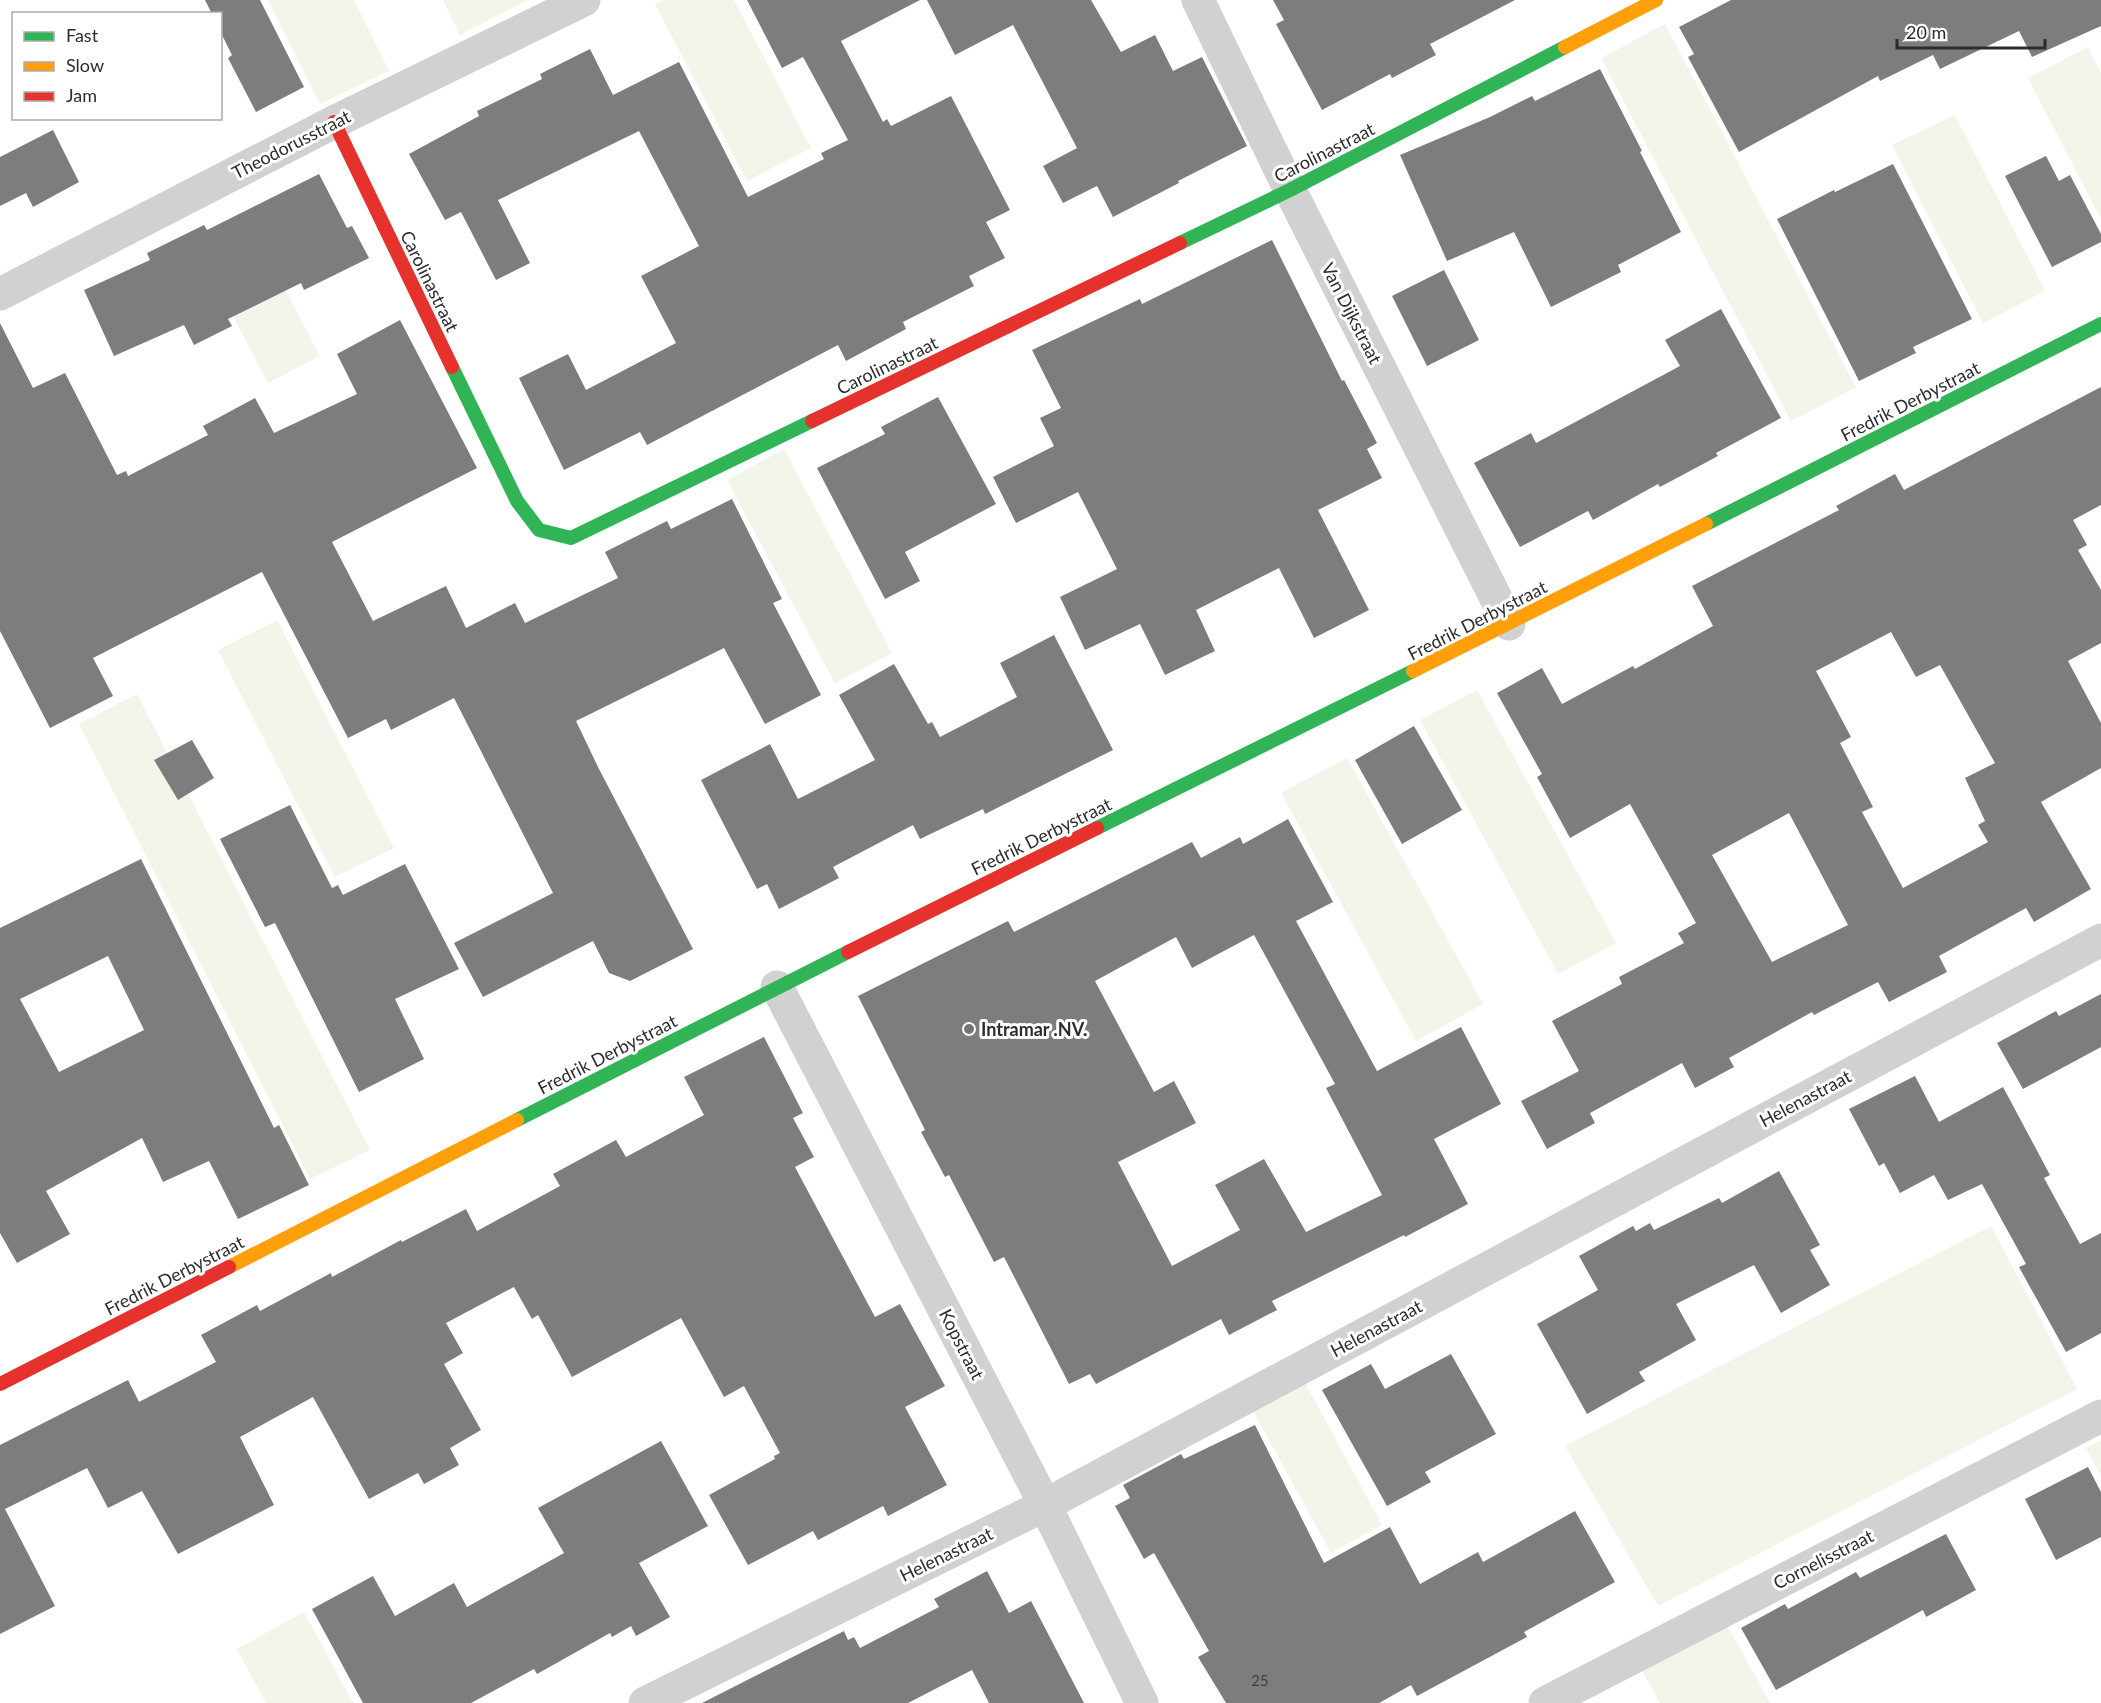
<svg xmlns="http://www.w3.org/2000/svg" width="2101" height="1703" font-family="Lato,sans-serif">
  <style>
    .green { fill: #f1f5ea }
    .building { fill: #7d7d7d; fill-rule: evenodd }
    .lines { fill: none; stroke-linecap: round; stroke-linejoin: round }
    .street { stroke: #d1d1d1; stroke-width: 33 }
    .fast { stroke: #30b455; stroke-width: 14 }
    .slow { stroke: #ff9f0a; stroke-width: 14 }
    .jam { stroke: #e5322d; stroke-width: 14 }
    .poi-dot { fill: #767676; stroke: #fff; stroke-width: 2 }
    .labels { text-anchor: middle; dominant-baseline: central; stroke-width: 6; stroke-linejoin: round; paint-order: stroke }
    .number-label { font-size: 15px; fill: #404040 }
    .street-label { font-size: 18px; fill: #2c2c2c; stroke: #fff }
    .poi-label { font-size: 18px; font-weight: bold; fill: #2c2c2c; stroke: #fff; text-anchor: start }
  </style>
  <rect width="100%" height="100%" fill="#fff"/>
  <g class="green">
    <path d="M 268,0 L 354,0 L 389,71 L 320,104 Z"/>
    <path d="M 443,0 L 528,0 L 460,35 Z"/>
    <path d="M 663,0 L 734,0 L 811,148 L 747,181 L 655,4 Z"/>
    <path d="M 1665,24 L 1856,387 L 1791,421 L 1601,58 Z"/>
    <path d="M 2088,47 L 2101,73 L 2101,219 L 2028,78 Z"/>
    <path d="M 1955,115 L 2045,291 L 1983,323 L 1892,145 Z"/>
    <path d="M 246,214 L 320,356 L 268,383 L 194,241 Z"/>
    <path d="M 784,449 L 892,653 L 835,683 L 727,480 Z"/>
    <path d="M 277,620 L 394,848 L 335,877 L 218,650 Z"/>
    <path d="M 1477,690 L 1616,943 L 1558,974 L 1420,720 Z"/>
    <path d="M 137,694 L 370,1150 L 310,1179 L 79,724 Z"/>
    <path d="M 1347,758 L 1483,1004 L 1416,1041 L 1281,793 Z"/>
    <path d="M 1991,1226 L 2077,1389 L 1658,1606 L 1565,1446 Z"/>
    <path d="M 1303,1379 L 1382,1525 L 1331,1553 L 1251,1407 Z"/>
    <path d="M 2101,1440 L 2101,1477 L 2086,1448 Z"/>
    <path d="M 304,1612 L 353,1703 L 266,1703 L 237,1649 Z"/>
    <path d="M 1720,1612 L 1770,1703 L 1660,1703 L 1635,1658 Z"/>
  </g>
  <g class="building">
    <path d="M 205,0 L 260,0 L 304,87 L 256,112 L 228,58 L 232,55 L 220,31 L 220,14 L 212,14 Z"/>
    <path d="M 747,0 L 920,0 L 841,41 L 883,122 L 887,119 L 891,126 L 951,96 L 1010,210 L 986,222 L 1005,258 L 969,276 L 974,286 L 903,322 L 906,329 L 846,361 L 838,345 L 647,445 L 640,432 L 564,470 L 519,378 L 568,354 L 586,390 L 676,343 L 641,276 L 699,246 L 639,131 L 498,200 L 530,263 L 496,280 L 461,212 L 445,220 L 409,154 L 479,116 L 477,111 L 542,79 L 540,74 L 590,49 L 613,95 L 679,62 L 748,197 L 824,159 L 821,153 L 848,140 L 803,57 L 782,68 Z"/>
    <path d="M 927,0 L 1091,0 L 1121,52 L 1155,35 L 1173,71 L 1202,57 L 1247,146 L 1178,181 L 1179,183 L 1113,217 L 1097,186 L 1063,203 L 1043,166 L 1077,148 L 1013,25 L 955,55 Z"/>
    <path d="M 1273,0 L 1515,0 L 1430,44 L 1436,55 L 1392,78 L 1390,74 L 1322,110 L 1276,24 L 1284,20 Z"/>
    <path d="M 1731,0 L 2101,0 L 2101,26 L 2032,57 L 2019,31 L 1940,69 L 1933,55 L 1880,81 L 1878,76 L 1739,152 L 1688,57 L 1694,54 L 1679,27 Z"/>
    <path d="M 1600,69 L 1642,151 L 1640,152 L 1681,232 L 1618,265 L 1621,272 L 1551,307 L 1514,232 L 1447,261 L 1400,155 L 1490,117 L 1532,96 L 1535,101 Z"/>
    <path d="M 53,130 L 79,182 L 33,207 L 26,193 L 0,206 L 0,157 Z"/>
    <path d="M 2046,156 L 2059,181 L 2070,175 L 2101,234 L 2101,242 L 2052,267 L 2005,176 Z"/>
    <path d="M 1893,164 L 1972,319 L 1913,347 L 1916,353 L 1859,381 L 1777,219 L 1834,190 L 1835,192 Z"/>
    <path d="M 319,174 L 347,228 L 352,226 L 369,258 L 304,290 L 301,283 L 228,319 L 232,326 L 194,345 L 184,325 L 114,356 L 84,290 L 150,260 L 147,253 L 204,225 L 207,230 Z"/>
    <path d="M 1272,240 L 1342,381 L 1344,380 L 1377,443 L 1367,449 L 1382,478 L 1318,510 L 1369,610 L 1314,638 L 1279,568 L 1196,610 L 1215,651 L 1165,675 L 1140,624 L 1085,650 L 1060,597 L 1117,569 L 1078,492 L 1016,523 L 993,477 L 1054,446 L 1040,418 L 1061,408 L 1032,350 L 1140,299 L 1142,304 Z"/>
    <path d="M 1444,270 L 1479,340 L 1427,366 L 1392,296 Z"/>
    <path d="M 1721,309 L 1781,418 L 1716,453 L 1718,456 L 1660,487 L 1658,484 L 1593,520 L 1588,511 L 1520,547 L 1474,463 L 1531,433 L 1536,443 L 1680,366 L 1665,340 Z"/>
    <path d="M 400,320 L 477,468 L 332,542 L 373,621 L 446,586 L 466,628 L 515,603 L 525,623 L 618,578 L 605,552 L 667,521 L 671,529 L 732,499 L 782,599 L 773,603 L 821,695 L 765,724 L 724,648 L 576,721 L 599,769 L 693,949 L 630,981 L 609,973 L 593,941 L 483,997 L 454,943 L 553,893 L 454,698 L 391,730 L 386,719 L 348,738 L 262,572 L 93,658 L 113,696 L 50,728 L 0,631 L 0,323 L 33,388 L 65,373 L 117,475 L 126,471 L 128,476 L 208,435 L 203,426 L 255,398 L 274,433 L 357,394 L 337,354 Z"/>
    <path d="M 2101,387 L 2101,505 L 2073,520 L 2087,545 L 2078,550 L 2101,590 L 2101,643 L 2068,661 L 2101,723 L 2101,768 L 2041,802 L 2091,889 L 2034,922 L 2026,908 L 1939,956 L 1947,972 L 1889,1002 L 1878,982 L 1814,1015 L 1812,1012 L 1729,1058 L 1734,1067 L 1695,1088 L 1682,1063 L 1590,1113 L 1595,1123 L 1547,1149 L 1521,1101 L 1579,1071 L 1552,1021 L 1622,984 L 1619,977 L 1684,943 L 1678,933 L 1696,923 L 1630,804 L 1570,838 L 1537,777 L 1542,774 L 1497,693 L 1542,668 L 1562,704 L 1633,666 L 1635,669 L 1713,626 L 1692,586 L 1839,510 L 1836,506 L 1895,474 L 1904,490 ZM 1891,632 L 1916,677 L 1940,665 L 1995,763 L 1965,778 L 1985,821 L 1978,825 L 1988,842 L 1903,888 L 1862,812 L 1873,807 L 1840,743 L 1851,737 L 1816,671 ZM 1789,813 L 1848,925 L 1772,962 L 1712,855 Z"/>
    <path d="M 938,397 L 996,504 L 905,552 L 920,581 L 885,599 L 817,468 L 885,434 L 881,427 Z"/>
    <path d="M 1054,635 L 1113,750 L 985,814 L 983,809 L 920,839 L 913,825 L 833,867 L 839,878 L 779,909 L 767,884 L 757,889 L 701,780 L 770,744 L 798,799 L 875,760 L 839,695 L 894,664 L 928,724 L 932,722 L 940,737 L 1017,697 L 1000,663 Z"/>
    <path d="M 1414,726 L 1462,810 L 1402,844 L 1355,760 Z"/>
    <path d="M 192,740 L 214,778 L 178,800 L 154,760 Z"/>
    <path d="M 290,805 L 332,888 L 338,885 L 343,895 L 405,864 L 459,969 L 395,999 L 424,1059 L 359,1092 L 275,923 L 265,927 L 220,839 Z"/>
    <path d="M 1288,819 L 1333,902 L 1296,921 L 1377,1071 L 1461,1027 L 1501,1104 L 1434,1139 L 1468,1204 L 1405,1237 L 1404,1235 L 1272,1301 L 1277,1310 L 1229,1335 L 1221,1319 L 1096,1384 L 1090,1374 L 1069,1384 L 1004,1257 L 994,1262 L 949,1175 L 945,1177 L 921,1132 L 925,1130 L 858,996 L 1008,921 L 1014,932 L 1192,842 L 1201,858 L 1240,837 L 1243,844 ZM 1254,935 L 1335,1084 L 1326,1088 L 1382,1195 L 1306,1232 L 1264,1159 L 1215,1185 L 1240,1230 L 1172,1266 L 1118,1162 L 1196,1123 L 1174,1081 L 1154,1092 L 1095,981 L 1176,937 L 1192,968 Z"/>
    <path d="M 141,859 L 274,1128 L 279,1125 L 309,1185 L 238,1219 L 209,1161 L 163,1182 L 142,1138 L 46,1191 L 70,1234 L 17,1263 L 0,1233 L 0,928 ZM 108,956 L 144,1030 L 59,1072 L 20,999 Z"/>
    <path d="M 2101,994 L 2101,1047 L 2023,1089 L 1997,1043 L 2056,1011 L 2059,1016 Z"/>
    <path d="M 764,1037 L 803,1113 L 793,1118 L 814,1157 L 795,1167 L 875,1317 L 900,1304 L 945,1386 L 905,1407 L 947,1485 L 888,1516 L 883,1506 L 818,1540 L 813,1531 L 748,1565 L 709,1495 L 775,1459 L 774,1456 L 780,1453 L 744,1386 L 724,1397 L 681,1318 L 572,1377 L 538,1315 L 532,1319 L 514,1287 L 446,1323 L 463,1353 L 444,1364 L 481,1430 L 450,1448 L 459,1465 L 424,1484 L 418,1473 L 369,1499 L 313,1397 L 240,1437 L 274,1505 L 178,1554 L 142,1491 L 108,1508 L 87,1468 L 5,1509 L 55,1606 L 0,1634 L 0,1445 L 128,1380 L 139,1402 L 216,1362 L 201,1335 L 257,1305 L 260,1311 L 331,1273 L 332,1277 L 401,1240 L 402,1242 L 466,1209 L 477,1231 L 560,1186 L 553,1174 L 616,1140 L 626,1157 L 704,1115 L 684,1077 Z"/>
    <path d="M 1915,1076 L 1939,1122 L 2003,1087 L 2050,1175 L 2044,1178 L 2080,1244 L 2101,1233 L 2101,1333 L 2066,1352 L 2019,1267 L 2026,1264 L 1982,1184 L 1948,1200 L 1934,1175 L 1900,1193 L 1884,1163 L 1879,1166 L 1849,1109 Z"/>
    <path d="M 1779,1171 L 1820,1245 L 1810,1250 L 1830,1285 L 1781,1313 L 1754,1265 L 1676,1304 L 1696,1340 L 1639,1372 L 1645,1381 L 1587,1414 L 1537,1324 L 1598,1290 L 1579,1256 L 1633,1226 L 1636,1231 L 1650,1223 L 1654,1230 L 1719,1198 L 1722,1203 Z"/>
    <path d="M 1451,1354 L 1496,1434 L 1425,1472 L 1431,1482 L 1387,1506 L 1322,1390 L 1371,1364 L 1385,1389 Z"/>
    <path d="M 1255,1425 L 1324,1563 L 1390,1527 L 1420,1584 L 1478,1552 L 1483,1562 L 1575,1511 L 1615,1582 L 1524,1632 L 1527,1637 L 1417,1696 L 1411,1685 L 1379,1703 L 1226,1703 L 1198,1657 L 1209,1651 L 1154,1553 L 1144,1559 L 1115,1506 L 1130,1498 L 1123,1485 L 1181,1454 L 1184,1459 Z"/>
    <path d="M 661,1441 L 708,1526 L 639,1563 L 670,1617 L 636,1636 L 631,1626 L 612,1637 L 610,1633 L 537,1674 L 534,1669 L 471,1703 L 363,1703 L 312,1609 L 373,1576 L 395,1616 L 454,1583 L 467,1607 L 564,1553 L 538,1508 Z"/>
    <path d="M 2088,1467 L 2101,1492 L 2101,1537 L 2056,1560 L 2025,1499 Z"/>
    <path d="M 1946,1534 L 1976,1590 L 1926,1617 L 1923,1610 L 1776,1690 L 1741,1628 L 1785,1604 L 1788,1609 L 1856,1572 L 1860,1578 Z"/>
    <path d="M 987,1571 L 1009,1613 L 1031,1601 L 1084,1703 L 989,1703 L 972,1670 L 908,1703 L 702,1703 L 844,1631 L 848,1640 L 854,1637 L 860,1648 L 939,1607 L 934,1599 Z"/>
  </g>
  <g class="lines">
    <g class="street">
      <path d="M 1198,0 L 1290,190 L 1509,624"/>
      <path d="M 0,294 L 334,122 L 584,0"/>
      <path d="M 777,987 L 1045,1505 L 1142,1703"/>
      <path d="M 645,1703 L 1045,1505 L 2101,940"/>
      <path d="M 1545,1703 L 2101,1416"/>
    </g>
    <g class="fast">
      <path d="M 1180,243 L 1290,190 L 1565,47"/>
      <path d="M 452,367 L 517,501 L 539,530 L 571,538 L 812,421"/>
      <path d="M 1706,524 L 2101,324"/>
      <path d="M 1097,828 L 1413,671"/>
      <path d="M 517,1120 L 848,952"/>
    </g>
    <g class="slow">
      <path d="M 1565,47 L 1656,0"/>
      <path d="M 1413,671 L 1706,524"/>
      <path d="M 229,1267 L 517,1120"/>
    </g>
    <g class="jam">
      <path d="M 334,122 L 452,367"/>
      <path d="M 812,421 L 1180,243"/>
      <path d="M 848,952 L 1097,828"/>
      <path d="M 0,1384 L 229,1267"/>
    </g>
  </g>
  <circle class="poi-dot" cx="969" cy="1029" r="6"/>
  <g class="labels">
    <g class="number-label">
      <text x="1260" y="1680">25</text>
    </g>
    <g class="street-label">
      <text transform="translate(291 144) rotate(-27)">Theodorusstraat</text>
      <text transform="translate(1324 152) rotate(-27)">Carolinastraat</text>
      <text transform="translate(430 281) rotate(64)">Carolinastraat</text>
      <text transform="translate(1352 313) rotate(63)">Van Dijkstraat</text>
      <text transform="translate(887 365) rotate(-26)">Carolinastraat</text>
      <text transform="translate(1910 401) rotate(-27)">Fredrik Derbystraat</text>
      <text transform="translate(1477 620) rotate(-27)">Fredrik Derbystraat</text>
      <text transform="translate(1041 836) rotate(-26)">Fredrik Derbystraat</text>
      <text transform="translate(607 1054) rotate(-27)">Fredrik Derbystraat</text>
      <text transform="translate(1805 1098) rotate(-28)">Helenastraat</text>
      <text transform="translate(174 1275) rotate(-27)">Fredrik Derbystraat</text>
      <text transform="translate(1376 1328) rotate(-28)">Helenastraat</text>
      <text transform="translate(962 1344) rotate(63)">Kopstraat</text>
      <text transform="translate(946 1554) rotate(-26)">Helenastraat</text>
      <text transform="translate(1823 1559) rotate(-27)">Cornelisstraat</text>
    </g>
    <g class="poi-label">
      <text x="981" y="1029">Intramar .NV.</text>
    </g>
  </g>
  <rect x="12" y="12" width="210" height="108" fill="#ffffff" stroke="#ababab" stroke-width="1.5"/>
  <rect x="24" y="32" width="30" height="9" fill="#30b455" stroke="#ababab" stroke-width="1.5"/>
  <text x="66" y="42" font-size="18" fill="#2c2c2c">Fast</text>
  <rect x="24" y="62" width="30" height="9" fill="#ff9f0a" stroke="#ababab" stroke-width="1.5"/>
  <text x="66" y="72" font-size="18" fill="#2c2c2c">Slow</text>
  <rect x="24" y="92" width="30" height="9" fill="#e5322d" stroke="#ababab" stroke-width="1.5"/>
  <text x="66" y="102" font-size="18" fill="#2c2c2c">Jam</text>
  <path d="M1897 39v9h148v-9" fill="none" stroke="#2c2c2c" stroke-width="3"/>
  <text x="1906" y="39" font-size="18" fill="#2c2c2c" stroke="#ffffff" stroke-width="4.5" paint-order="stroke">20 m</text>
</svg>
